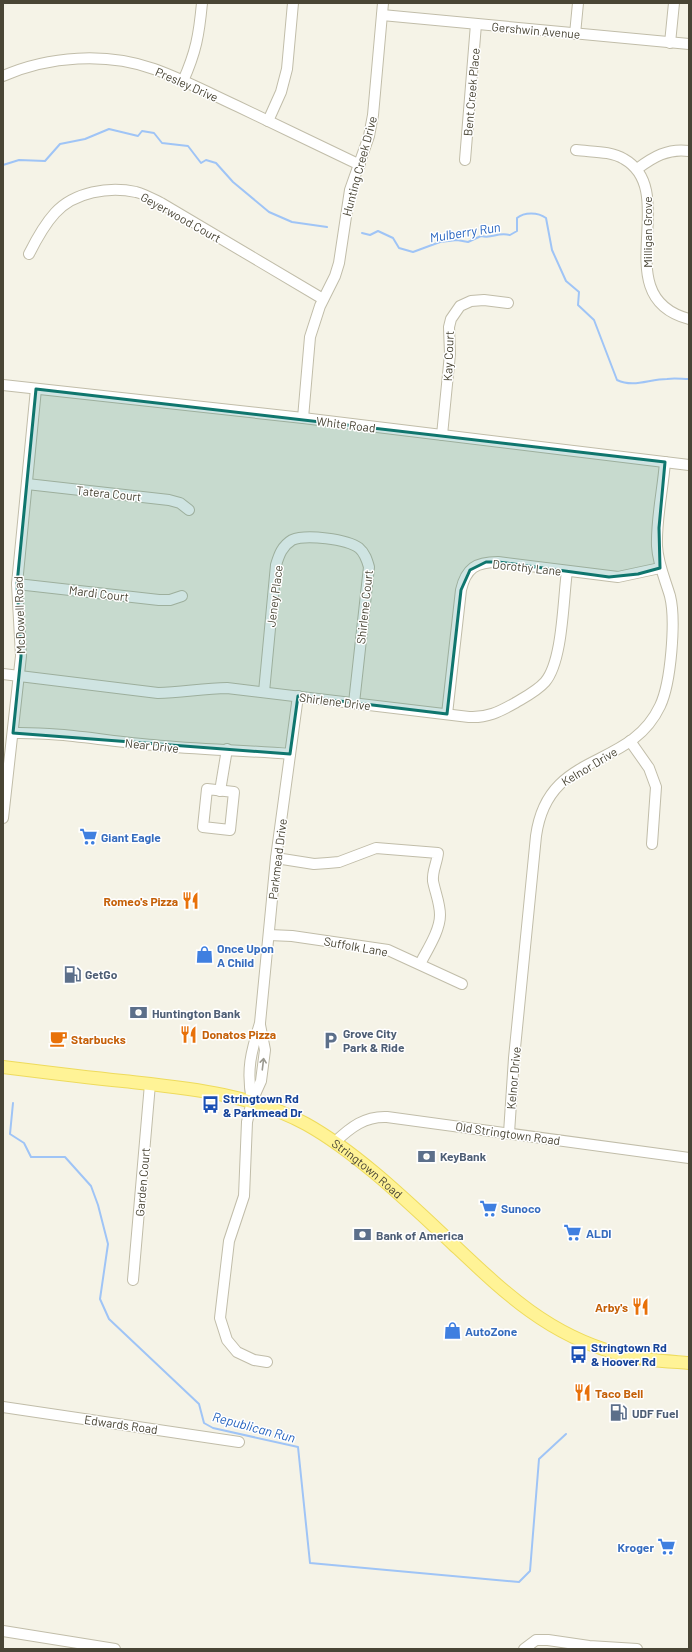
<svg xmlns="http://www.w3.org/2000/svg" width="692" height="1652" font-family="Barlow,sans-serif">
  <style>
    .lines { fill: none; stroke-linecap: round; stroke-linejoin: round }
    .stream { stroke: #9fc4f6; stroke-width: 2 }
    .minor-casing { stroke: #c1bda9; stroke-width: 12 }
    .major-casing { stroke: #eedb5d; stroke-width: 14 }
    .minor { stroke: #fff; stroke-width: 10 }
    .major { stroke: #fff396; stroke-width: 12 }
    .oneway { stroke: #9b9990 }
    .marked { fill: #0f766e; fill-opacity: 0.2; stroke: #0f766e; stroke-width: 3; stroke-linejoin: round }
    .labels { text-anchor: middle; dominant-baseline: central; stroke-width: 3; stroke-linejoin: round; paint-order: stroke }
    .street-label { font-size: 12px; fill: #494535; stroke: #fff }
    .shop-label { font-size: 12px; font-weight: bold; fill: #366cbe; stroke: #fff; text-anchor: start }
    .food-label { font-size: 12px; font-weight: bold; fill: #c56008; stroke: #fff; text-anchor: start }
    .service-label { font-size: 12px; font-weight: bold; fill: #4e5e75; stroke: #fff; text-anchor: start }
    .transit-label { font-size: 12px; font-weight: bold; fill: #164399; stroke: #fff; text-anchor: start }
    .water-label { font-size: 13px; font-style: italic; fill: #2563bf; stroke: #fff }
  </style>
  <rect width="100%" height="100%" fill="#f5f3e7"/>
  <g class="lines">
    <g class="stream">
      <path d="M 3,165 L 19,160 L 45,161 L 60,144 L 85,139 L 109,129 L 138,136 L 142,131 L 154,133 L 162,143 L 188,146 L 201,163 L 206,160 L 216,163 L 233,182 L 269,212 L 292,222 L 327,227"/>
      <path d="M 362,233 L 370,235 L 378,231 L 393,238 L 399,248 L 413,252 L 440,242 L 457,240 L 468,242 L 481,236 C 493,239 496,232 510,235 L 517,231 L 517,218 C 524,212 538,212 546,218 L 552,250 L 566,281 L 579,292 L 578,305 L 594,320 L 617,380 C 634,388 649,379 667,379 C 674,378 682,379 689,379"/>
      <path d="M 13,1103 L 10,1134 L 24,1143 L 31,1157 L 65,1157 L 91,1186 L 98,1205 L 108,1244 L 100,1299 L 109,1319 L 199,1404 L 204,1423 L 213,1428 L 298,1447 L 310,1563 L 519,1582 L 530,1571 L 539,1459 L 566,1434"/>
    </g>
    <defs>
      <g id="minor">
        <path d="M 382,15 L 689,44"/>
        <path d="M 575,34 L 578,3"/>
        <path d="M 670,43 L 674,3"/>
        <path d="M 3,76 C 49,56 106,52 154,69 C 182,79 209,93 237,106 C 278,126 319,145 360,165"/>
        <path d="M 183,81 C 196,52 199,35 202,3"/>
        <path d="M 268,121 L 281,92 L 287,69 L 293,3"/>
        <path d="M 576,150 C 592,152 611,151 624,159 C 682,192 605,297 689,319"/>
        <path d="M 465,160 L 476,24"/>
        <path d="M 637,169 C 653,157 668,148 689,151"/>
        <path d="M 29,254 C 36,240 44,225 55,213 C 74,192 109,186 136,192 C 144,194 153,199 161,203 L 323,299"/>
        <path d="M 3,385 L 303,418 L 689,465"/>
        <path d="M 303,418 L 310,337 L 320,306 L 335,276 L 339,263 L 350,190 L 369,136 L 373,115 L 383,3"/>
        <path d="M 442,435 L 450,354 L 449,327 L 451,319 L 460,306 L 471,301 L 484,300 L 508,303"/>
        <path d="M 27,484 L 169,500 L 180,503 L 189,510"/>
        <path d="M 17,584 L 159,600 L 170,600 L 182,596"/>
        <path d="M 3,674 L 158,693 C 181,693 203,688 227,688 L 469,717 C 487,718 499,712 515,703 C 525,697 537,691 545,682 C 563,661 563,599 567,571"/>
        <path d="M 264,692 L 276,565 C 279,555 282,546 292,540 C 306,534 347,539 359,548 C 365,553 367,560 369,567 L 354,703"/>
        <path d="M 447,714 L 461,590 C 466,568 476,562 498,562 L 618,577 L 660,568"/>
        <path d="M 13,733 C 60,732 106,741 153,745 C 199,750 244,750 290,754"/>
        <path d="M 630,741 L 649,768 L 656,787 L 652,844"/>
        <path d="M 207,789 L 234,792 L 230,830 L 203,827 Z"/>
        <path d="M 220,791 L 227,749"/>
        <path d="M 3,818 L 21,656 L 17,584 L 36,389"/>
        <path d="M 276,858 L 314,864 L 328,863 L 339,862 L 376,848 L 438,853 C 437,863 432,871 433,881 C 435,892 440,903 440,915 C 440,931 427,950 420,964"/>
        <path d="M 269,935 L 292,936 L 388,950 L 462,984"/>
        <path d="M 260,1025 L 265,1050 L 261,1081 L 252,1101 L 247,1122 L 244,1196 L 229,1241 L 220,1318 L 227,1340 L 237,1352 L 254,1360 L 267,1362"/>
        <path d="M 252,1101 C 246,1070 251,1052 260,1023 L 276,858 L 298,696"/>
        <path d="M 509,1133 L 514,1058 L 536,836 C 548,749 629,772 660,706 C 671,683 676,620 670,596 C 665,579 658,564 657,546 C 656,519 663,489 665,462"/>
        <path d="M 335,1142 C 351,1127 365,1116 387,1117 L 689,1158"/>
        <path d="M 133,1280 L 150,1084"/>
        <path d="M 3,1407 L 239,1442"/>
        <path d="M 3,1631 L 115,1649"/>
        <path d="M 524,1649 L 536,1640 L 548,1640 L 589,1646 L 637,1649"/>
      </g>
      <g id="major">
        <path id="s1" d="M 3,1067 C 43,1072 83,1077 123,1081 C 186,1088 249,1093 306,1124 C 358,1153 410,1204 453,1244 C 504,1292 547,1334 616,1353 C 640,1360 665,1361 689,1363"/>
      </g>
    </defs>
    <use href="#minor" class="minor-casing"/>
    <use href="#major" class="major-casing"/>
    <use href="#minor" class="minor"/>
    <use href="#major" class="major"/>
  </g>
  <defs><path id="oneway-shaft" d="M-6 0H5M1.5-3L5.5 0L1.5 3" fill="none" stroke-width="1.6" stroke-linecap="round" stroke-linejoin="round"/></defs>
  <use class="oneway" href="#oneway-shaft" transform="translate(263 1064) rotate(-83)"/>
  <path class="marked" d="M 36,389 L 665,462 L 659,528 L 660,568 L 638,574 L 609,577 L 498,562 L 486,562 L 470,570 L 461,590 L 447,714 L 298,696 L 290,754 L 13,733 L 21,656 L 17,584 Z"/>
  <defs>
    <symbol id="supermarket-bare" viewBox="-9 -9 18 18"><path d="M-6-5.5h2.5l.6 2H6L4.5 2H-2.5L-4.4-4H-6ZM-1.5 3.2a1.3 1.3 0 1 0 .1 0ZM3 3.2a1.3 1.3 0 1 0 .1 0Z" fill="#3f7fe0" stroke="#fff" stroke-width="2.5" paint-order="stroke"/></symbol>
    <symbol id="restaurant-bare" viewBox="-9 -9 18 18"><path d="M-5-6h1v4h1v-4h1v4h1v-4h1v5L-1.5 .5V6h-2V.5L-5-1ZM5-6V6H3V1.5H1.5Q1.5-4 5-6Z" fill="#e8710a" stroke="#fff" stroke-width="2.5" paint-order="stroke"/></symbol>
    <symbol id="shop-bare" viewBox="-9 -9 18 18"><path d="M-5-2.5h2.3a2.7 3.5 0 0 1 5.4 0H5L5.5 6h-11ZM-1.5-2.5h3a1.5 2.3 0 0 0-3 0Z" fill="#3f7fe0" stroke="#fff" stroke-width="2.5" paint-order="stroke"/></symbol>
    <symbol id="fuel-bare" viewBox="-9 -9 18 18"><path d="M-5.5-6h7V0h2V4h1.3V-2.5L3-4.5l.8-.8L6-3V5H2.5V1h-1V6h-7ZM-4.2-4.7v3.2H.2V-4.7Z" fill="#5c6f8a" stroke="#fff" stroke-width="2.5" paint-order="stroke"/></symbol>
    <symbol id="bank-bare" viewBox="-9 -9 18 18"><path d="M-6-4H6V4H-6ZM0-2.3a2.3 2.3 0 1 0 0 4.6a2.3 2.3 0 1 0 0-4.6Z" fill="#5c6f8a" stroke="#fff" stroke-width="2.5" paint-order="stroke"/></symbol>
    <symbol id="cafe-bare" viewBox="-9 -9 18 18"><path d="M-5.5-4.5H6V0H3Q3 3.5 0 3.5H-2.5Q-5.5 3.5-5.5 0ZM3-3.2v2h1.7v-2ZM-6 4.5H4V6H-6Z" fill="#e8710a" stroke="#fff" stroke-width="2.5" paint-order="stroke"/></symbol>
    <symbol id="parking-bare" viewBox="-9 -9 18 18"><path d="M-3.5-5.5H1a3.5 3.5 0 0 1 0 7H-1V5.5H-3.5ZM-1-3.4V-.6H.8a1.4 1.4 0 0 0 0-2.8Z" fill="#5c6f8a" stroke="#fff" stroke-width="2.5" paint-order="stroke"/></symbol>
    <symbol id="bus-bare" viewBox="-9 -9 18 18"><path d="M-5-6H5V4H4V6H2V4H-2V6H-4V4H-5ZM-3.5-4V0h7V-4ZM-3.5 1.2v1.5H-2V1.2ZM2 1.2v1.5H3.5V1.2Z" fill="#1a4fb4" stroke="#fff" stroke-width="2.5" paint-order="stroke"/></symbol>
  </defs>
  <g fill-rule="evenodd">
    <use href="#supermarket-bare" x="76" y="824" width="25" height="25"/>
    <use href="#restaurant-bare" x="178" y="888" width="25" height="25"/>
    <use href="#shop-bare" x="192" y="942" width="25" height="25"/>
    <use href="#fuel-bare" x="60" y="962" width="25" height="25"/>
    <use href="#bank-bare" x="126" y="1000" width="25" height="25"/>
    <use href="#restaurant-bare" x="176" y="1022" width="25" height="25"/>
    <use href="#cafe-bare" x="46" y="1026" width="25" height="25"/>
    <use href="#parking-bare" x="318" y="1028" width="25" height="25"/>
    <use href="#bus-bare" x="198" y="1092" width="25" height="25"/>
    <use href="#bank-bare" x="414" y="1144" width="25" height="25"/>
    <use href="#supermarket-bare" x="476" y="1196" width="25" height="25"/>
    <use href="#supermarket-bare" x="560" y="1220" width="25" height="25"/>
    <use href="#bank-bare" x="350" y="1222" width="25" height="25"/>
    <use href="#restaurant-bare" x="628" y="1294" width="25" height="25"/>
    <use href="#shop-bare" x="440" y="1318" width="25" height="25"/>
    <use href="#bus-bare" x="566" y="1342" width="25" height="25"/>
    <use href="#restaurant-bare" x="570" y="1380" width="25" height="25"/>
    <use href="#fuel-bare" x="606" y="1400" width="25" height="25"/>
    <use href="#supermarket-bare" x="654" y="1534" width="25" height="25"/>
  </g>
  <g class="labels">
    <g class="street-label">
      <text transform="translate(536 30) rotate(5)">Gershwin Avenue</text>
      <text transform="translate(187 84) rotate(24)">Presley Drive</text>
      <text transform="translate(471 92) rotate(-85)">Bent Creek Place</text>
      <text transform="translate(359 166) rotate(-75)">Hunting Creek Drive</text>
      <text transform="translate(181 217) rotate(29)">Geyerwood Court</text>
      <text transform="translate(647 232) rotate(-90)">Milligan Grove</text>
      <text transform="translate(448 356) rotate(-88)">Kay Court</text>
      <text transform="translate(346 424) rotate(7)">White Road</text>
      <text transform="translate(109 493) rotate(6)">Tatera Court</text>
      <text transform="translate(527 567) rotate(6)">Dorothy Lane</text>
      <text transform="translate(99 593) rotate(7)">Mardi Court</text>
      <text transform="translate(274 596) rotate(-83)">Jeney Place</text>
      <text transform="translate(364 607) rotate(-84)">Shirlene Court</text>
      <text transform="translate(19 615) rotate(-92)">McDowell Road</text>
      <text transform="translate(335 701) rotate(7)">Shirlene Drive</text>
      <text transform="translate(152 745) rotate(6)">Near Drive</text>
      <text transform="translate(589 766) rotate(-31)">Kelnor Drive</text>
      <text transform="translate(277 859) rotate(-83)">Parkmead Drive</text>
      <text transform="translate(356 946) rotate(10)">Suffolk Lane</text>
      <text transform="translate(513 1078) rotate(-85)">Kelnor Drive</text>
      <text transform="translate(508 1133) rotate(8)">Old Stringtown Road</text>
      <text stroke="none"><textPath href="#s1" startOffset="386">Stringtown Road</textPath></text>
      <text transform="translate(142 1182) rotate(-85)">Garden Court</text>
      <text transform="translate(121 1424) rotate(8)">Edwards Road</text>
    </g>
    <g class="shop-label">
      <text x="101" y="837">Giant Eagle</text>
      <text x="217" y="948">Once Upon<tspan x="217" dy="14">A Child</tspan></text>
      <text x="501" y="1208">Sunoco</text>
      <text x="586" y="1233">ALDI</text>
      <text x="465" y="1331">AutoZone</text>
      <text x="654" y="1547" text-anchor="end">Kroger</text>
    </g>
    <g class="food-label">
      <text x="178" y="901" text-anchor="end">Romeo's Pizza</text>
      <text x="202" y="1034">Donatos Pizza</text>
      <text x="71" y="1039">Starbucks</text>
      <text x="628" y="1307" text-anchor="end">Arby's</text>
      <text x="595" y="1393">Taco Bell</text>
    </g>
    <g class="service-label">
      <text x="85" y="974">GetGo</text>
      <text x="152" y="1013">Huntington Bank</text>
      <text x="343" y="1033">Grove City<tspan x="343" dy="14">Park &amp; Ride</tspan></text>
      <text x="440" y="1156">KeyBank</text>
      <text x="376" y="1235">Bank of America</text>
      <text x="632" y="1413">UDF Fuel</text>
    </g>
    <g class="transit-label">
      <text x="223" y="1098">Stringtown Rd<tspan x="223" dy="14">&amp; Parkmead Dr</tspan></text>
      <text x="591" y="1347">Stringtown Rd<tspan x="591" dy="14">&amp; Hoover Rd</tspan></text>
    </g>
    <g class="water-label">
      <text transform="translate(465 232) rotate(-9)">Mulberry Run</text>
      <text transform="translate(254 1427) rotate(15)">Republican Run</text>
    </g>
  </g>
  <rect width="692" height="1652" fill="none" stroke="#494535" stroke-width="8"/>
</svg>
